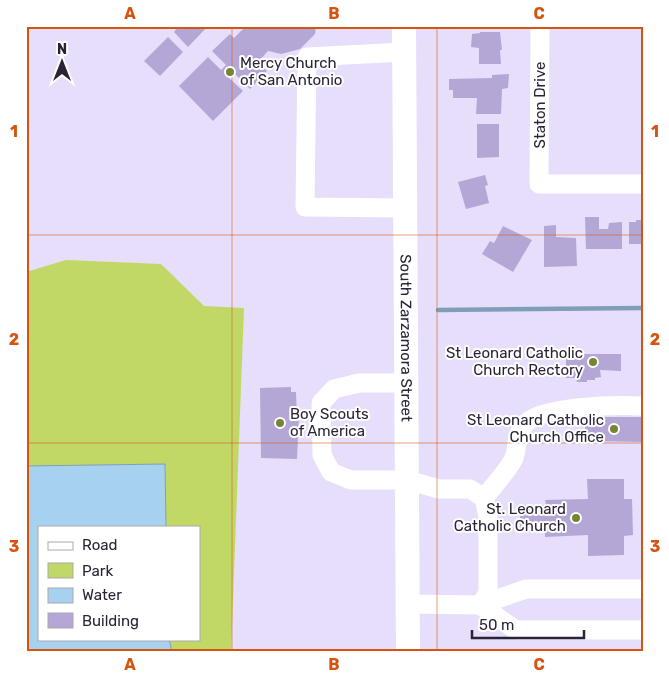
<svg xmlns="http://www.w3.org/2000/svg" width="669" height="678" font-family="Rubik,sans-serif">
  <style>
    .green { fill: #c1d866 }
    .water { fill: #a6d2f0; stroke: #809eb8 }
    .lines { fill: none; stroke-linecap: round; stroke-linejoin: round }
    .stream { stroke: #809eb8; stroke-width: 4.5 }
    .building { fill: #b5a7d5 }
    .minor { stroke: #fff; stroke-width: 19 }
    .major { stroke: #fff; stroke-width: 24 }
    .grid { fill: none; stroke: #d55410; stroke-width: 1; stroke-opacity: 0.55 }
    .poi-dot { fill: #768534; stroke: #fff; stroke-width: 2 }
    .labels { text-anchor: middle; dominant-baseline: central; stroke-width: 4; stroke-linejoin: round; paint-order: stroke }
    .poi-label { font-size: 15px; fill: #292335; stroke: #fff; text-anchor: end }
    .street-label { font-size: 15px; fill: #292335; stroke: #fff }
    .neatline { fill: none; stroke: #d55410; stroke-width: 2 }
    .grid-label { font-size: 16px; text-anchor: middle; font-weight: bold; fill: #d55410 }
  </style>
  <rect width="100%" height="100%" fill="#e6defb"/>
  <path class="green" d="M 66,260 L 161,264 L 204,306 L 244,308 L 231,652 L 172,652 L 169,639 L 199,639 L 199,527 L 166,527 L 165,464 L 26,466 L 26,272 Z"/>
  <path class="water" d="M 165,464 L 166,527 L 39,527 L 39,639 L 169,639 L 172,652 L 26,652 L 26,466 Z"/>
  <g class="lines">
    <path class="stream" d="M 438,310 L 643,308"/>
  </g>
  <g class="building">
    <path d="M 179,26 L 208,26 L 188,47 L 174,32 Z"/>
    <path d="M 243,26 L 316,26 L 315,34 L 300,49 L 281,54 L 268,51 L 258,62 L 267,71 L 250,89 L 234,73 L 229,78 L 243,91 L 213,121 L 179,86 L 208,57 L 221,70 L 226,65 L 212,51 L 230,34 L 234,38 L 244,28 Z"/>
    <path d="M 480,32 L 500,32 L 502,50 L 500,50 L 501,64 L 479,64 L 479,48 L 471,47 L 472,34 L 480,33 Z"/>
    <path d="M 168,37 L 183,52 L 160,76 L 144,61 Z"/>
    <path d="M 509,74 L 508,88 L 502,89 L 501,114 L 476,114 L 477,98 L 453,98 L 453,90 L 449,90 L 449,79 L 492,78 L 492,75 Z"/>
    <path d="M 477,124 L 499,124 L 499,157 L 477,158 Z"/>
    <path d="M 485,175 L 488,185 L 485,186 L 489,203 L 466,209 L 458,182 Z"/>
    <path d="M 585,217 L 599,217 L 599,229 L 608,229 L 609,223 L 622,222 L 622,249 L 586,249 Z"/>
    <path d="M 636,220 L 643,220 L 643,244 L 629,244 L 629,222 L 636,222 Z"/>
    <path d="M 556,225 L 556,237 L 576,238 L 577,266 L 544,267 L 544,226 Z"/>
    <path d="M 503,226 L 532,240 L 513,272 L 482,254 L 490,241 L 494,243 Z"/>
    <path d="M 566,354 L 621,354 L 621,371 L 600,370 L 601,377 L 595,378 L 595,380 L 587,380 L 587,382 L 577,382 L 576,378 L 566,378 Z"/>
    <path d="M 291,387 L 291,392 L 296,392 L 297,416 L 299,416 L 297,459 L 261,458 L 260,388 Z"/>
    <path d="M 585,417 L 643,417 L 643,442 L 585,441 Z"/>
    <path d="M 587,479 L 624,479 L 624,499 L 632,499 L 633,535 L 624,536 L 624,555 L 588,556 L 588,535 L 545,537 L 545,530 L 520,531 L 520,505 L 546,505 L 545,500 L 588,499 Z"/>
  </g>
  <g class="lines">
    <g class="minor">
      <path d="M 540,26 L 539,184 L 643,184"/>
      <path d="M 404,52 L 307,57 L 305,207 L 405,208"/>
      <path d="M 406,383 L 359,383 L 334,389 L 321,403 L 322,455 L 331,472 L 351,480 L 407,480 L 439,489 L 470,489 L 484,498 L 488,517 L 488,593 L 480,605"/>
      <path d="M 484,498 C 494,485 507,472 514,458 C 518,447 515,437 524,425 C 539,405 618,405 643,406"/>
      <path d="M 408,604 L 480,605 L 526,589 L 643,589"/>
      <path d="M 480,605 L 516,630 L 643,630"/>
    </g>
    <path class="major" id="s1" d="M 404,26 L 408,652"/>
  </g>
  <path class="grid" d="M 232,26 L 232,652M 437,26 L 437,652M 26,235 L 643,235M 26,443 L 643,443"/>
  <g class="poi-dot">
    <circle cx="230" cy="72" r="5"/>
    <circle cx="593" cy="362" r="5"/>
    <circle cx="280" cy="423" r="5"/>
    <circle cx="614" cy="429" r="5"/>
    <circle cx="576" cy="518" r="5"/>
  </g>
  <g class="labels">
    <g class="poi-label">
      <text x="240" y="63" text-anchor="start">Mercy Church<tspan x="240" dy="17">of San Antonio</tspan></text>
      <text x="583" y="353">St Leonard Catholic<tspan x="583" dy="17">Church Rectory</tspan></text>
      <text x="290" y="414" text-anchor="start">Boy Scouts<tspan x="290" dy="17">of America</tspan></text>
      <text x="604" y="420">St Leonard Catholic<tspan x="604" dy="17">Church Office</tspan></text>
      <text x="566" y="509">St. Leonard<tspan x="566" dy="17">Catholic Church</tspan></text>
    </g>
    <g class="street-label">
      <text transform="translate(540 105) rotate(-90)">Staton Drive</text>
      <text stroke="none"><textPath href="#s1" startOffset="312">South Zarzamora Street</textPath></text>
    </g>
  </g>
  <rect width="669" height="678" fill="none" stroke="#ffffff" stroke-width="55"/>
  <rect x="38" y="526" width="162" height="115" fill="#ffffff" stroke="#a9a7ae"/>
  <rect x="48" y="542" width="25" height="8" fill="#ffffff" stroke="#a9a7ae"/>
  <text x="82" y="550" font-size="15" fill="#292335">Road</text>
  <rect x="48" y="563" width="25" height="15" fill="#c1d866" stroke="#a9a7ae"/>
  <text x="82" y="576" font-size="15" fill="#292335">Park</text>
  <rect x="48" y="588" width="25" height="15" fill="#a6d2f0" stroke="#a9a7ae"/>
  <text x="82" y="600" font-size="15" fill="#292335">Water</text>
  <rect x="48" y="613" width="25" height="15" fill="#b5a7d5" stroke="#a9a7ae"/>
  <text x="82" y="626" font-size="15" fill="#292335">Building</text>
  <g transform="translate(62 62)" stroke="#ffffff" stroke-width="4" paint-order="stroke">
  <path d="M0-4L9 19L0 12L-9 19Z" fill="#292335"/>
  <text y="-8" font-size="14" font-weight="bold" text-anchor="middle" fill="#292335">N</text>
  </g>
  <path d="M472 630v8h112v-8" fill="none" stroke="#292335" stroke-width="2.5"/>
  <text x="479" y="630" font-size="15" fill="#292335" stroke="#ffffff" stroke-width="4" paint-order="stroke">50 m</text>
  <rect x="28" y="28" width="614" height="622" class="neatline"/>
  <g class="grid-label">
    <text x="130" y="19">A</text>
    <text x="334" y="19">B</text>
    <text x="539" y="19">C</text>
    <text x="14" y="137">1</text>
    <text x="655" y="137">1</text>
    <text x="14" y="345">2</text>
    <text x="655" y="345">2</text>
    <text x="14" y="552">3</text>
    <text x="655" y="552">3</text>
    <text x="130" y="670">A</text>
    <text x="334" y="670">B</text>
    <text x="539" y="670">C</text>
  </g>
</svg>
